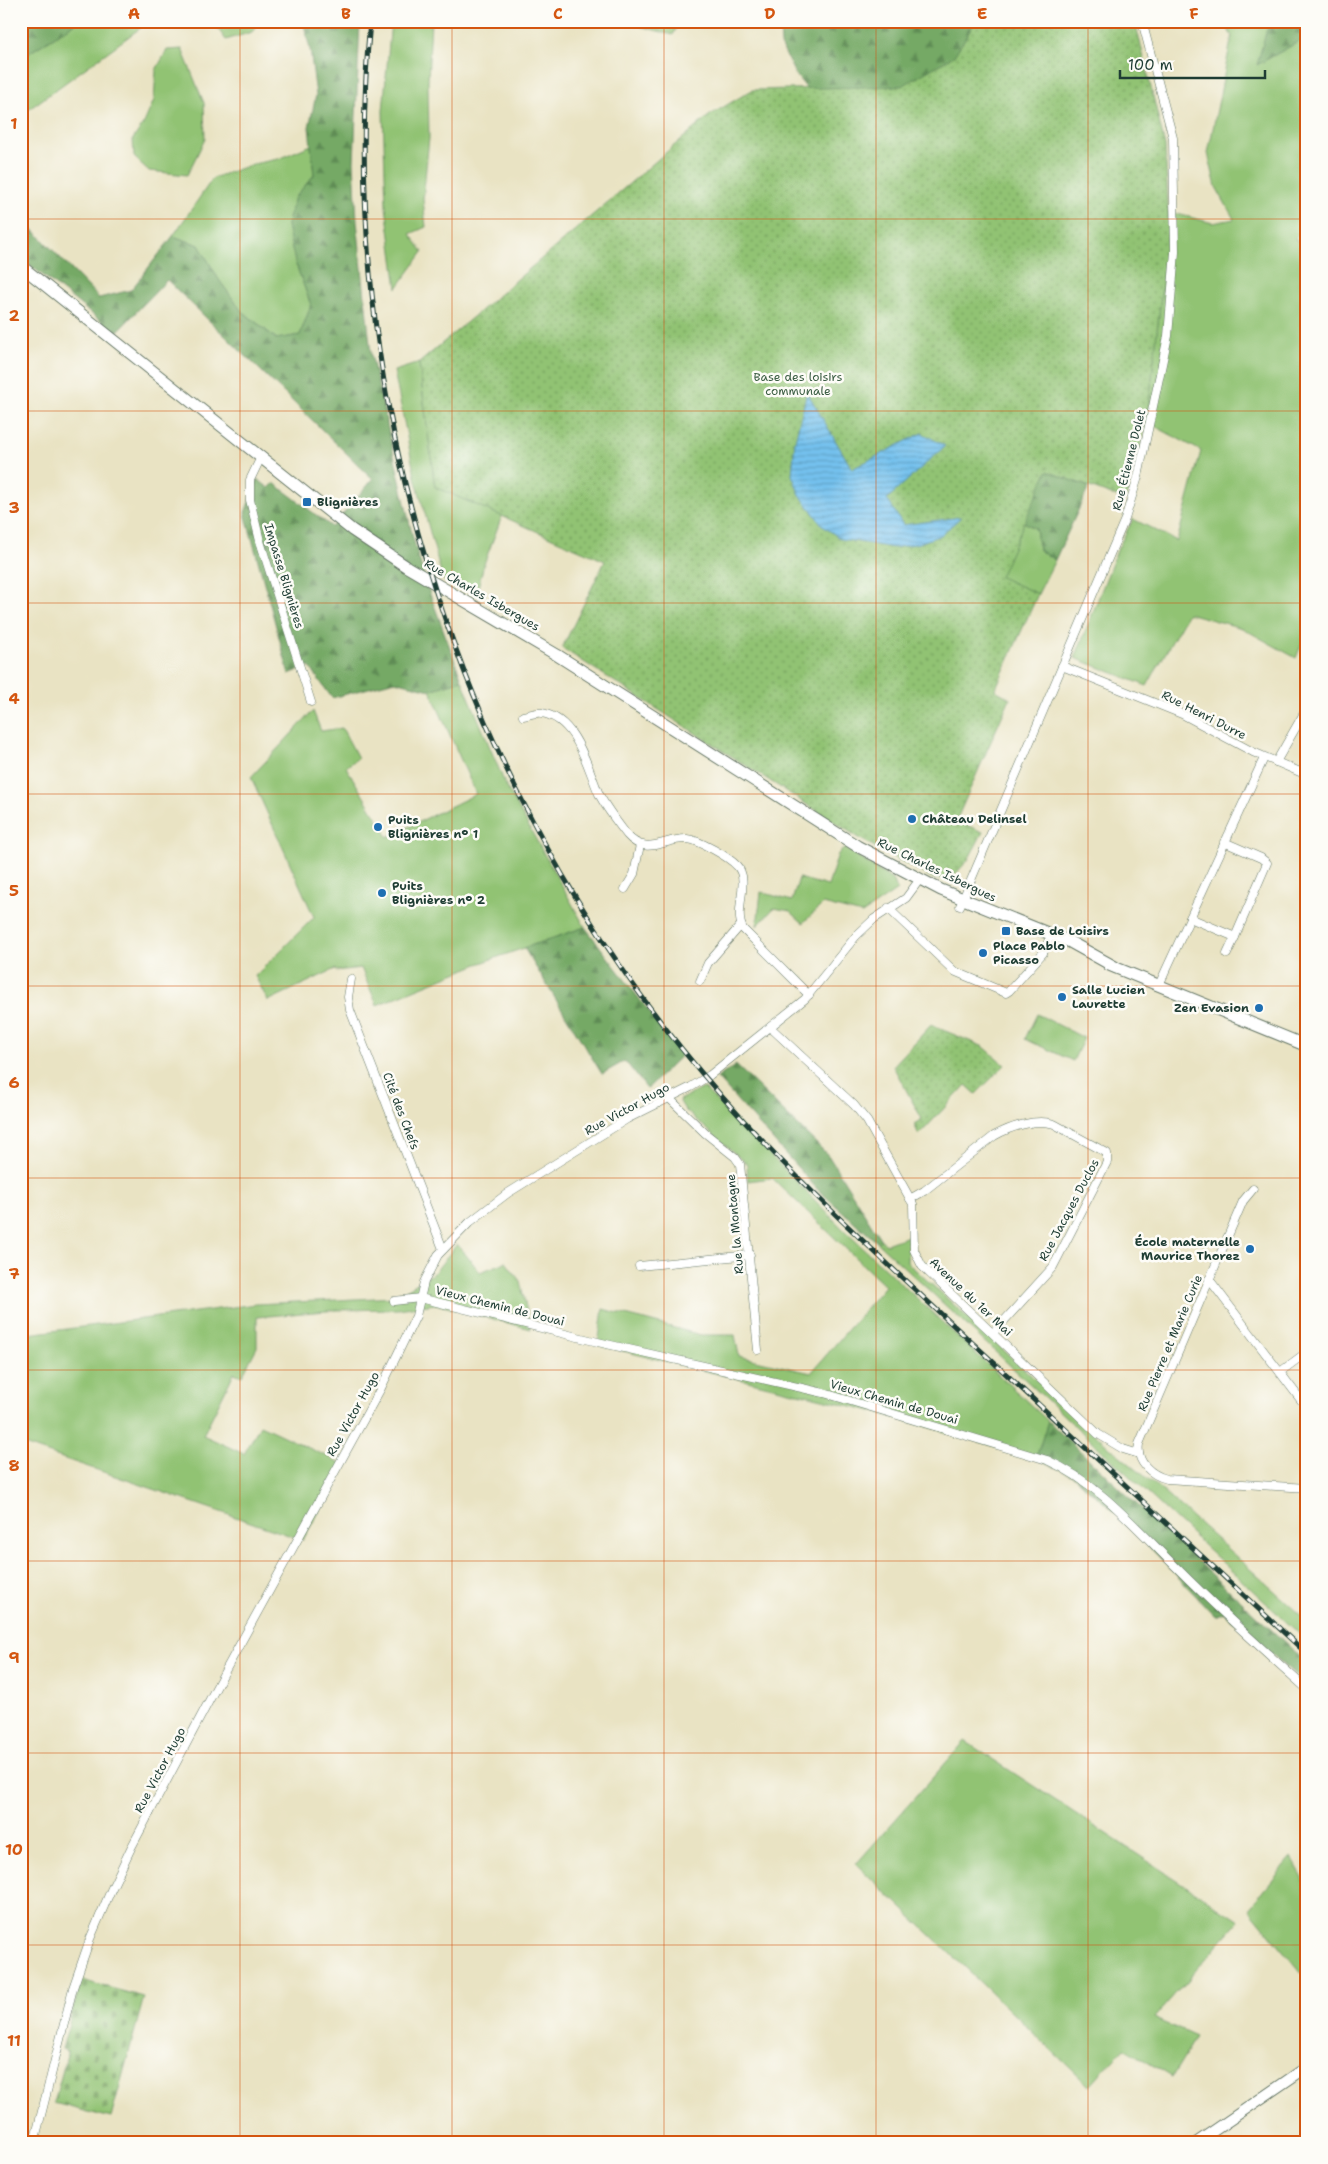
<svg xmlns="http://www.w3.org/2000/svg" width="1328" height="2164" font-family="'Shantell Sans',sans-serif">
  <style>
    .green { fill: #91c373; stroke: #588054 }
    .forest { fill: url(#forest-firs); stroke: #4a734c }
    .cemetery { fill: url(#cemetery-stones); stroke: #588054 }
    .park { fill: url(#park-dots); stroke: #588054 }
    .water { fill: url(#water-rules); stroke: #4a7f91 }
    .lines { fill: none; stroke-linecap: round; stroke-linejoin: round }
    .minor-casing { stroke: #676; stroke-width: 9 }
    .tertiary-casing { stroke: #676; stroke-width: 12 }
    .secondary-casing { stroke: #676; stroke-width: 13 }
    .minor { stroke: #fff; stroke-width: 8 }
    .tertiary { stroke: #fff; stroke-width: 10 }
    .secondary { stroke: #fff; stroke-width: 11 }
    .rail-casing { stroke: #1f3d34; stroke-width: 5 }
    .rail { stroke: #fdfcf7; stroke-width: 3; stroke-dasharray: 9; stroke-linecap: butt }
    .grid { fill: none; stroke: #d45610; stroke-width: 1; stroke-opacity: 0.55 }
    .poi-dot { fill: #1f6fb2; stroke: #fdfcf7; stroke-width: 2 }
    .labels { text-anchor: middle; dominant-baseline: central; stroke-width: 5; stroke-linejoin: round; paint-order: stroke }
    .park-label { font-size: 12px; fill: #3c5e44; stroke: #fdfcf7 }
    .street-label { font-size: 12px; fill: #1f3d34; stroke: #fdfcf7 }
    .poi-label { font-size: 12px; font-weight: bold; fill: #1f3d34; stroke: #fdfcf7; text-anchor: start }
    .neatline { fill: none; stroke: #d45610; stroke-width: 2 }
    .grid-label { font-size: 16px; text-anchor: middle; font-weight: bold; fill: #d45610 }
  </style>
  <defs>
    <pattern id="forest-firs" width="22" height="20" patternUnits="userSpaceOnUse" patternTransform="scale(1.25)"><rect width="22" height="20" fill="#74a965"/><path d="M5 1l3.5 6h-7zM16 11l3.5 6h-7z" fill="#5f8b54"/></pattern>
    <pattern id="cemetery-stones" width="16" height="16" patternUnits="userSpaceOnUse" patternTransform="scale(1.25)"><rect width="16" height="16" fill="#91c373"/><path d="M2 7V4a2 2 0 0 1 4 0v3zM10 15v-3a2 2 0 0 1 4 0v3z" fill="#76a05f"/></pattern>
    <pattern id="park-dots" width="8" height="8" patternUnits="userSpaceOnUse" patternTransform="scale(1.25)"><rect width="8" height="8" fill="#91c373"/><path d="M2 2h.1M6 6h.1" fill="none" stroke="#76a05f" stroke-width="1.8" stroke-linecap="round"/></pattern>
    <pattern id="water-rules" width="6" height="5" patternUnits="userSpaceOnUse" patternTransform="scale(1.25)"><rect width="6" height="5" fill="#74c1ee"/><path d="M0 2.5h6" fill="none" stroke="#5f9ec2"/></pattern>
  </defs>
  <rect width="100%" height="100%" fill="#fdfcf7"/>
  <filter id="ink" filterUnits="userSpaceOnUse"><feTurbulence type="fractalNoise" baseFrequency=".02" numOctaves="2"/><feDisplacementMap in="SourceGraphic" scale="10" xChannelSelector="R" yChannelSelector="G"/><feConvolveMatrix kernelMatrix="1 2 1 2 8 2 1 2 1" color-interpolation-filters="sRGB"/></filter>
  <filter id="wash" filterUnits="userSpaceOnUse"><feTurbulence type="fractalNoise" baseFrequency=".0096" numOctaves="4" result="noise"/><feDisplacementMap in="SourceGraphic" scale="20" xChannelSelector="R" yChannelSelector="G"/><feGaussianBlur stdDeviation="1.12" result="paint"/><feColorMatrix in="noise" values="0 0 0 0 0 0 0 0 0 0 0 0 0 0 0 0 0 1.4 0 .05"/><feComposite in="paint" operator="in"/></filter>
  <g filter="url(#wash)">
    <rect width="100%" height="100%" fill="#e9e3c3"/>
    <g class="green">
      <path d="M 79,21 L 150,21 L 21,115 L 21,58 Z"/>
      <path d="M 215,21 L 261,21 L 252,32 L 226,40 L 215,25 Z"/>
      <path d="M 391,21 L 431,21 L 428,81 L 429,138 L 423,199 L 426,227 L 410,234 L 423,252 L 397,288 L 386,207 L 383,111 Z"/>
      <path d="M 621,21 L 680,21 L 673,35 Z"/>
      <path d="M 1222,21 L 1289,21 L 1267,30 L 1258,64 L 1307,37 L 1307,223 L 1295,239 L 1307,248 L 1307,630 L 1296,658 L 1242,628 L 1188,613 L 1147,686 L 1075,658 L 1118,548 L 1133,519 L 1177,541 L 1201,451 L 1147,422 L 1169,224 L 1169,212 L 1213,223 L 1234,219 L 1216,187 L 1208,153 L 1232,36 Z"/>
      <path d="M 182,49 L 204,103 L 205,139 L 187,175 L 149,171 L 134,157 L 133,139 L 144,123 L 154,100 L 156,70 L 167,50 Z"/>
      <path d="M 311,145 L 314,175 L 295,197 L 287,225 L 295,262 L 311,305 L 300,335 L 277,339 L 241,310 L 219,280 L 199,245 L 173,236 L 213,178 L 253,164 L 278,159 Z"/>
      <path d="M 419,363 L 435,487 L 502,516 L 484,564 L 476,595 L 443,580 L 415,477 L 394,371 Z"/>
      <path d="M 1024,522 L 1036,529 L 1039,550 L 1055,560 L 1038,594 L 999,577 Z"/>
      <path d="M 462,680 L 506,786 L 585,927 L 475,965 L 377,1005 L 361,968 L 336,971 L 335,969 L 268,1001 L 255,976 L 314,917 L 251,777 L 313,711 L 321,731 L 342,728 L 358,758 L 346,767 L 388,837 L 476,794 L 430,690 Z"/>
      <path d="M 845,848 L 894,881 L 897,890 L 862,914 L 823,904 L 803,923 L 790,911 L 774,908 L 757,926 L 761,892 L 792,901 L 799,878 L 828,886 L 838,854 Z"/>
      <path d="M 1037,1014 L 1084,1038 L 1073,1061 L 1025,1039 Z"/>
      <path d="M 704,1088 L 846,1232 L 1048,1421 L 1036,1458 L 868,1410 L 598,1345 L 603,1309 L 701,1335 L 735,1335 L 739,1356 L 811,1373 L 885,1286 L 772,1178 L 748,1181 L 747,1164 L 685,1110 L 679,1100 Z"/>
      <path d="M 908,1236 L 907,1262 L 1113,1450 L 1165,1493 L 1307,1620 L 1307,1641 L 878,1243 L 881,1240 L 886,1244 Z"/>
      <path d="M 457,1244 L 480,1272 L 506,1262 L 520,1281 L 531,1329 L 435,1304 L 398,1309 L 338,1310 L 257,1317 L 257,1347 L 242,1376 L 234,1373 L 203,1435 L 244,1454 L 260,1425 L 345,1465 L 303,1540 L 21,1444 L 21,1335 L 256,1304 L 395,1297 L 435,1272 Z"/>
      <path d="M 965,1741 L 1239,1921 L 1154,2018 L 1196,2037 L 1172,2077 L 1124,2048 L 1089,2086 L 856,1864 Z"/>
      <path d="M 1291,1858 L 1307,1886 L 1307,1980 L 1249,1909 Z"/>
    </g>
    <g class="forest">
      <path d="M 21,21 L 79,21 L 21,58 Z"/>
      <path d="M 303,21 L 360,21 L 354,162 L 357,221 L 371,354 L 413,538 L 427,586 L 462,680 L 430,690 L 395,681 L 332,698 L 309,666 L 289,674 L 245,513 L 257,479 L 269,488 L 274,483 L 332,527 L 373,479 L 167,280 L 116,333 L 21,258 L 21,217 L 99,298 L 131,290 L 173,236 L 199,245 L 219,280 L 241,310 L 276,339 L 300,335 L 311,305 L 295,262 L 287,225 L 295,197 L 314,175 L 309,127 L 316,95 L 310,49 Z"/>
      <path d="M 800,21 L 832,21 L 843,24 L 848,21 L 976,21 L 954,56 L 902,86 L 807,89 L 795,74 L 781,45 L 780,25 Z"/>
      <path d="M 1289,21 L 1307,21 L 1307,37 L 1257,65 L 1267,29 Z"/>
      <path d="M 1047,471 L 1089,487 L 1055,560 L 1039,550 L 1036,529 L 1024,522 Z"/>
      <path d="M 585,927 L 682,1055 L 647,1089 L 625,1061 L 602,1074 L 524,948 Z"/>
      <path d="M 736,1065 L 828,1155 L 881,1240 L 878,1243 L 817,1189 L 717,1078 Z"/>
      <path d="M 1048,1421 L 1307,1663 L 1307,1685 L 1224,1612 L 1215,1616 L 1122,1518 L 1073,1476 L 1036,1458 Z"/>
    </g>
    <path class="cemetery" d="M 81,1980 L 144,1997 L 111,2118 L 54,2103 L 68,2051 L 62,2049 Z"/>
    <g class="park">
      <path d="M 976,21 L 1135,21 L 1165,146 L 1169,224 L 1147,422 L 1125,500 L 1047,471 L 1000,577 L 1038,594 L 995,690 L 1010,698 L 956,821 L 983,832 L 968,860 L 952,878 L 934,879 L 864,841 L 562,648 L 605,561 L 435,487 L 419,363 L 710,115 L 752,90 L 902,86 L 954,56 Z"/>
      <path d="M 931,1025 L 984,1047 L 1005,1065 L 976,1094 L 966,1085 L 919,1135 L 914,1124 L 922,1119 L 893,1066 Z"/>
    </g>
    <path class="water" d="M 807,392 L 852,469 L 922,433 L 945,446 L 887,499 L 903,525 L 961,517 L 941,535 L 919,543 L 894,548 L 841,539 L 823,526 L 800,495 L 792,475 L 795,441 Z"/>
  </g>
  <g filter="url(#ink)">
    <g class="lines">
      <defs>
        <g id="minor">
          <path d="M 261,457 L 250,480 L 250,500 L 260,541 L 311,702"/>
          <path d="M 1062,666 L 1182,714 L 1253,752 L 1307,775"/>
          <path d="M 523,716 C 529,715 536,712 542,713 C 577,719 587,767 599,794 C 606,808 617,822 627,835 C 646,857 664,838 687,839 C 699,840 729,857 737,866 C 751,880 733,911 743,929 L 809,995"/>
          <path d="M 1276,762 L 1307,708"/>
          <path d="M 625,889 L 634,874 L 640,845"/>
          <path d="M 960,906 L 1125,519 L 1138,477 L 1168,336 L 1175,252 L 1173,138 L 1142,21"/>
          <path d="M 888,908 L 954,971 L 1006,993 L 1009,991 L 1043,953 L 1052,934"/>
          <path d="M 1190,918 L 1235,937 L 1267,863 L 1261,858 L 1224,842"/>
          <path d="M 1227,954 L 1235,937"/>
          <path d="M 351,979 L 348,997 L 350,1010 L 443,1249"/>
          <path d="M 700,981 L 708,963 L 741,925"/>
          <path d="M 1159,985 L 1264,758"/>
          <path d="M 770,1027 L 854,1105 L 867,1121 L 913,1204 L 914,1250 L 922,1266 L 1098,1434 L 1123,1449 L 1139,1454"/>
          <path d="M 669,1098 L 705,1133 L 735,1157 L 740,1164 L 758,1350"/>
          <path d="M 1253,1189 L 1243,1201 L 1139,1444 C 1136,1462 1151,1475 1167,1479 L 1307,1488"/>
          <path d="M 910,1199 L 924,1191 L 994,1136 C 1010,1127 1036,1118 1054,1124 L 1107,1153 L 1107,1162 L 1053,1267 L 993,1333"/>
          <path d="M 639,1266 L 750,1255"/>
          <path d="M 1209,1279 L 1307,1408"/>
          <path d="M 394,1301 L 420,1298 L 602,1343 L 824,1393 L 1047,1460 C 1099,1483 1138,1530 1178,1569 C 1220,1611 1263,1650 1307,1689"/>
          <path d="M 1280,1372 L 1307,1352"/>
          <path d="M 34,2143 L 73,1988 L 90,1939 L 111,1890 L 131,1848 L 218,1684 L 381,1388 L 416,1316 L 424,1282 L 438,1255 L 470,1222 L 508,1193 L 627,1119 L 691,1087 L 710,1075 L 805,999 L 856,936 L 874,919 L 906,898 L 920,879"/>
        </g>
        <path id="tertiary" d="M 1196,2143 L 1307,2067"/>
        <g id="secondary">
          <path d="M 21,266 L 352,530 L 407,567 L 557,655 L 857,846 L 941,890 L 1070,942 L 1115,967"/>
          <path d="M 1109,965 L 1307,1046"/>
        </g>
      </defs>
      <use href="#minor" class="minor-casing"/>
      <use href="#tertiary" class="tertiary-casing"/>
      <use href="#secondary" class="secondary-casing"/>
      <use href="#minor" class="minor"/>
      <use href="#tertiary" class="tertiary"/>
      <use href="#secondary" class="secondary"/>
      <defs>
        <path id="rail" d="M 370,21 C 336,386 453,763 681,1048 C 766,1154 867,1245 966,1337 C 1080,1442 1193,1548 1307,1654"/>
      </defs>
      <use href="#rail" class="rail-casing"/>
      <use href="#rail" class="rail"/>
    </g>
  </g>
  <path class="grid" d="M 240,21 L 240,2143M 452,21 L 452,2143M 664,21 L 664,2143M 876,21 L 876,2143M 1088,21 L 1088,2143M 21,219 L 1307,219M 21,411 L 1307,411M 21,603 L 1307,603M 21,794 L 1307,794M 21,986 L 1307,986M 21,1178 L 1307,1178M 21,1370 L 1307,1370M 21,1561 L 1307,1561M 21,1753 L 1307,1753M 21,1945 L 1307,1945"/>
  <g class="poi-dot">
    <rect x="302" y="497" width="10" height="10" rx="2.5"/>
    <circle cx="912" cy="819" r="5"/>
    <circle cx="378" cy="827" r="5"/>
    <circle cx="382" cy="893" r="5"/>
    <rect x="1001" y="926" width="10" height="10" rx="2.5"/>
    <circle cx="983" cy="953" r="5"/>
    <circle cx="1062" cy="997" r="5"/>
    <circle cx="1259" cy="1008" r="5"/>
    <circle cx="1250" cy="1249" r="5"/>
  </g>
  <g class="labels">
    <g class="park-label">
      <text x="798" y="377">Base des loisirs<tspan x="798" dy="14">communale</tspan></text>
    </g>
    <g class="street-label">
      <text transform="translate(1129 460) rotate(-76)">Rue Étienne Dolet</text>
      <text transform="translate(284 576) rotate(73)">Impasse Blignières</text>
      <text transform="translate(482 595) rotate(30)">Rue Charles Isbergues</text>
      <text transform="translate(1204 715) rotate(27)">Rue Henri Durre</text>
      <text transform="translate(937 870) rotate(26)">Rue Charles Isbergues</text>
      <text transform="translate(627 1109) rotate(-29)">Rue Victor Hugo</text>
      <text transform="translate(401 1111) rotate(69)">Cité des Chefs</text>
      <text transform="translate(1069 1210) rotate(-62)">Rue Jacques Duclos</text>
      <text transform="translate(735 1224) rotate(-95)">Rue la Montagne</text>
      <text transform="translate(971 1297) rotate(43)">Avenue du 1er Mai</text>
      <text transform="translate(500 1306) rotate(14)">Vieux Chemin de Douai</text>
      <text transform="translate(1170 1343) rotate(-67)">Rue Pierre et Marie Curie</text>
      <text transform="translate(894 1402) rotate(16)">Vieux Chemin de Douai</text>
      <text transform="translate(353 1414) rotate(-61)">Rue Victor Hugo</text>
      <text transform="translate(160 1770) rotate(-62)">Rue Victor Hugo</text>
    </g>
    <g class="poi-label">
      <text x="317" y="502">Blignières</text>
      <text x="922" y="819">Château Delinsel</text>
      <text x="388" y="820">Puits<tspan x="388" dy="14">Blignières n° 1</tspan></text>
      <text x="392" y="886">Puits<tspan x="392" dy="14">Blignières n° 2</tspan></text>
      <text x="1016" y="931">Base de Loisirs</text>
      <text x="993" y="946">Place Pablo<tspan x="993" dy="14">Picasso</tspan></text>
      <text x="1072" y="990">Salle Lucien<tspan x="1072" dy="14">Laurette</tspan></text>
      <text x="1249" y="1008" text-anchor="end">Zen Evasion</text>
      <text x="1240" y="1242" text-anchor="end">École maternelle<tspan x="1240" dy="14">Maurice Thorez</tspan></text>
    </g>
  </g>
  <rect width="1328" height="2164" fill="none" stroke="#fdfcf7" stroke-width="55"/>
  <path d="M1120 70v8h145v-8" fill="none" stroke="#1f3d34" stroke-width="2.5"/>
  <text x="1128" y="70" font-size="15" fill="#1f3d34" stroke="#fdfcf7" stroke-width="4" paint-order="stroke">100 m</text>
  <rect x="28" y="28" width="1272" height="2108" class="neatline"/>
  <g class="grid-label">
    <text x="134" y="19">A</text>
    <text x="346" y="19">B</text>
    <text x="558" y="19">C</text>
    <text x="770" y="19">D</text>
    <text x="982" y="19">E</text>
    <text x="1194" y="19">F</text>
    <text x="14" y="129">1</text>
    <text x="14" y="321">2</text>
    <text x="14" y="513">3</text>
    <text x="14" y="704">4</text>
    <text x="14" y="896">5</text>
    <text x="14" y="1088">6</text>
    <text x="14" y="1279">7</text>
    <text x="14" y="1471">8</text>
    <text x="14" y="1663">9</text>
    <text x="14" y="1855">10</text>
    <text x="14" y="2046">11</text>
  </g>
</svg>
